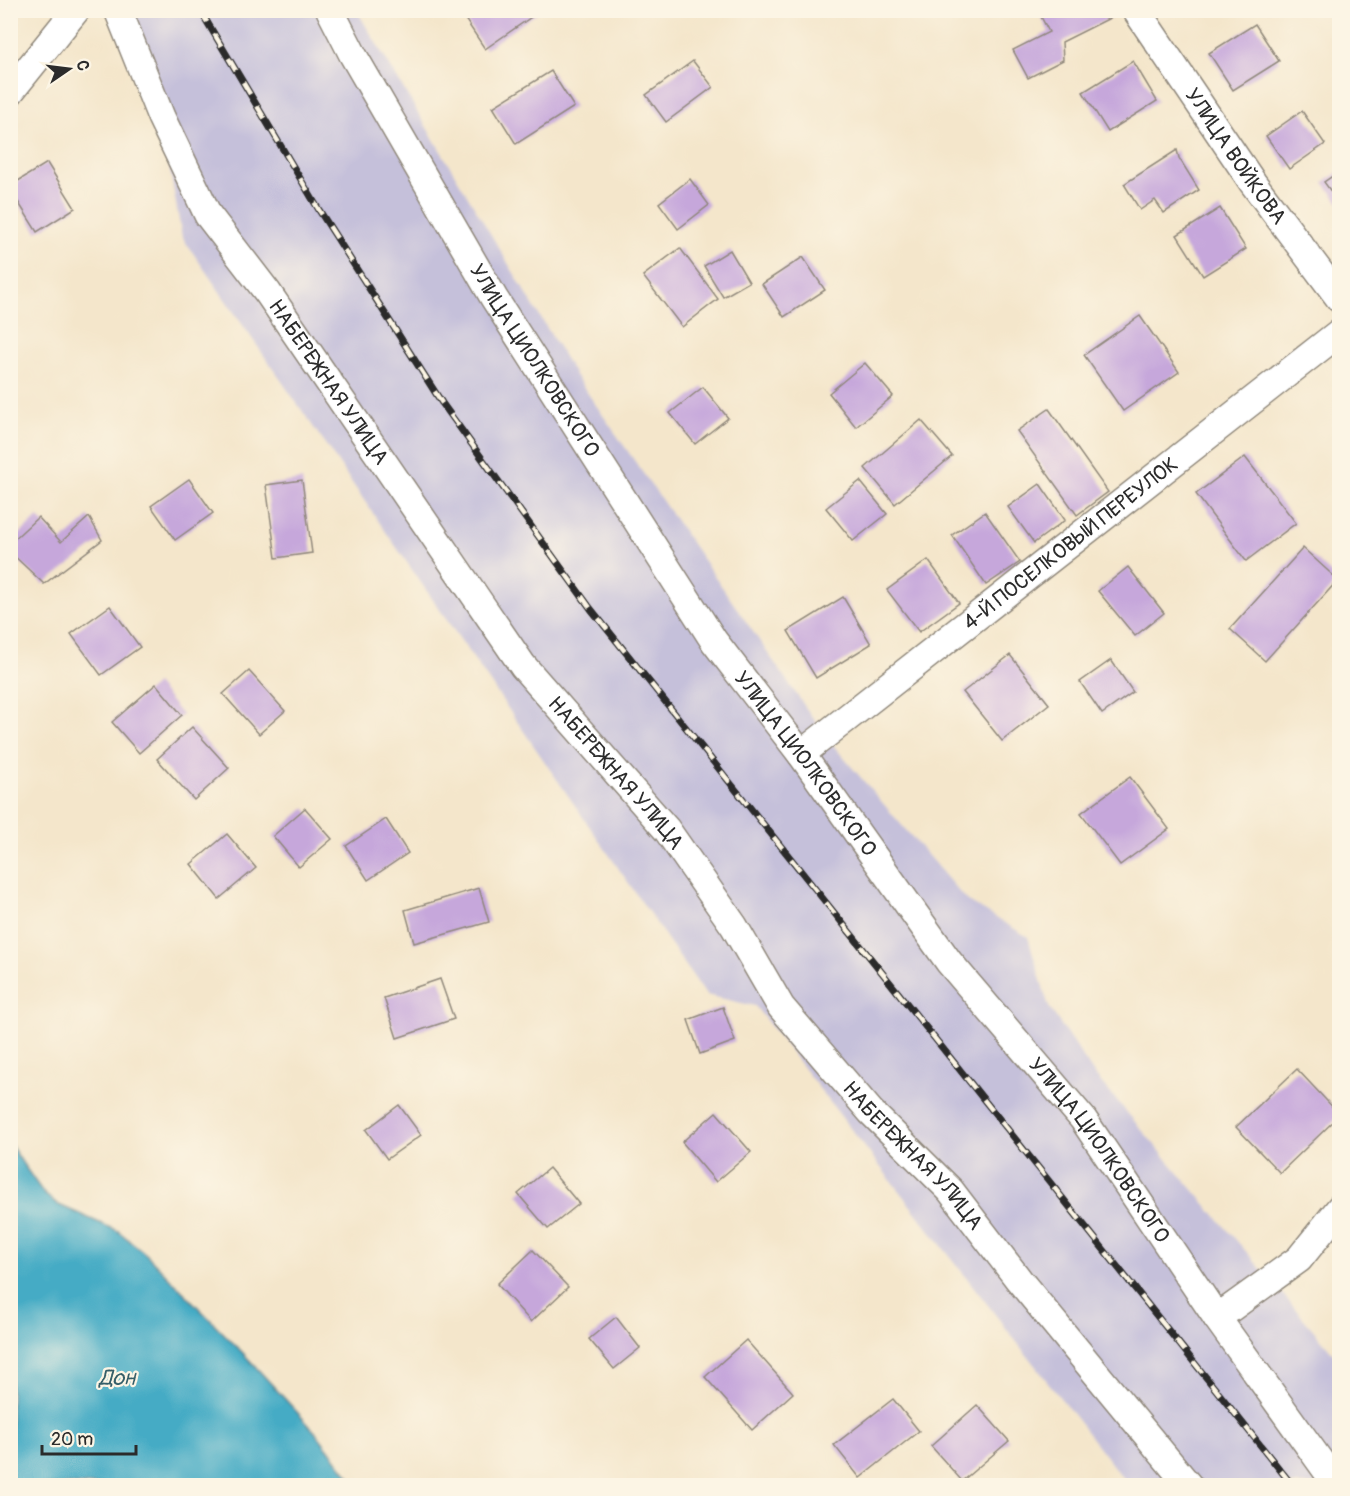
<svg xmlns="http://www.w3.org/2000/svg" width="1350" height="1496" font-family="Pangolin,sans-serif">
  <style>
    .industrial { fill: #c5c0da }
    .water { fill: #45abc5; stroke: #386b78; stroke-width: 1.5 }
    .building { fill: #c6a7db }
    .lines { fill: none; stroke-linecap: round; stroke-linejoin: round }
    .street-casing { stroke: #90887b; stroke-width: 30 }
    .street { stroke: #fff; stroke-width: 27 }
    .rail-casing { stroke: #2b2b2b; stroke-width: 7 }
    .rail { stroke: #fcf5e5; stroke-width: 4.5; stroke-dasharray: 14; stroke-linecap: butt }
    .labels { text-anchor: middle; dominant-baseline: central; stroke-width: 4.5; stroke-linejoin: round; paint-order: stroke }
    .street-label { font-size: 21px; fill: #2b2b2b; stroke: #fcf5e5 }
    .water-label { font-size: 22px; font-style: italic; fill: #355e69; stroke: #fcf5e5 }
  </style>
  <rect width="100%" height="100%" fill="#fcf5e5"/>
  <filter id="ink" filterUnits="userSpaceOnUse"><feTurbulence type="fractalNoise" baseFrequency=".0167" numOctaves="2"/><feDisplacementMap in="SourceGraphic" scale="12" xChannelSelector="R" yChannelSelector="G"/><feConvolveMatrix kernelMatrix="1 2 1 2 8 2 1 2 1" color-interpolation-filters="sRGB"/></filter>
  <filter id="wash" filterUnits="userSpaceOnUse"><feTurbulence type="fractalNoise" baseFrequency=".008" numOctaves="4" result="noise"/><feDisplacementMap in="SourceGraphic" scale="24" xChannelSelector="R" yChannelSelector="G"/><feGaussianBlur stdDeviation="1.35" result="paint"/><feColorMatrix in="noise" values="0 0 0 0 0 0 0 0 0 0 0 0 0 0 0 0 0 1.4 0 .05"/><feComposite in="paint" operator="in"/></filter>
  <g filter="url(#wash)">
    <rect width="100%" height="100%" fill="#f4e6cb"/>
    <path class="industrial" d="M 131,11 L 357,11 L 575,375 L 826,737 L 966,900 L 1028,937 L 1049,1007 L 1094,1074 L 1339,1360 L 1339,1485 L 1128,1485 L 755,1006 L 706,995 L 182,237 L 150,59 Z"/>
    <path class="water" d="M 10,1144 L 23,1164 L 44,1194 L 59,1205 L 118,1231 L 146,1254 L 243,1353 L 317,1434 L 356,1485 L 11,1485 Z"/>
    <g id="blocks">
      <g class="building">
        <path d="M 478,10 L 535,10 L 537,13 L 485,49 L 465,19 Z"/>
        <path d="M 1043,10 L 1113,10 L 1116,15 L 1062,42 L 1063,60 L 1028,78 L 1013,50 L 1049,32 L 1039,13 Z"/>
        <path d="M 1255,24 L 1279,61 L 1233,90 L 1209,53 Z"/>
        <path d="M 693,61 L 713,87 L 666,122 L 646,95 Z"/>
        <path d="M 1133,61 L 1157,101 L 1108,132 L 1083,92 Z"/>
        <path d="M 551,71 L 574,107 L 516,144 L 493,107 Z"/>
        <path d="M 1302,111 L 1325,144 L 1289,169 L 1266,136 Z"/>
        <path d="M 1177,150 L 1179,158 L 1199,190 L 1164,213 L 1155,200 L 1140,210 L 1124,184 Z"/>
        <path d="M 47,163 L 75,208 L 37,232 L 10,189 L 10,186 Z"/>
        <path d="M 1340,171 L 1340,204 L 1324,182 Z"/>
        <path d="M 690,179 L 709,205 L 678,229 L 659,203 Z"/>
        <path d="M 1220,208 L 1246,249 L 1203,276 L 1177,235 Z"/>
        <path d="M 680,248 L 718,299 L 682,327 L 643,276 Z"/>
        <path d="M 730,250 L 749,282 L 723,297 L 704,266 Z"/>
        <path d="M 803,257 L 825,290 L 784,317 L 762,284 Z"/>
        <path d="M 1140,316 L 1179,372 L 1123,411 L 1084,355 Z"/>
        <path d="M 865,363 L 893,396 L 856,427 L 829,393 Z"/>
        <path d="M 703,387 L 728,418 L 695,444 L 670,413 Z"/>
        <path d="M 1049,409 L 1108,492 L 1077,515 L 1017,431 Z"/>
        <path d="M 921,420 L 952,456 L 895,504 L 865,468 Z"/>
        <path d="M 1245,457 L 1296,523 L 1246,561 L 1196,494 Z"/>
        <path d="M 189,479 L 213,513 L 175,540 L 151,506 Z"/>
        <path d="M 302,480 L 312,553 L 276,558 L 266,485 Z"/>
        <path d="M 860,481 L 887,514 L 853,541 L 826,508 Z"/>
        <path d="M 1040,484 L 1065,520 L 1034,543 L 1008,507 Z"/>
        <path d="M 985,512 L 1020,562 L 986,585 L 952,535 Z"/>
        <path d="M 38,517 L 61,542 L 89,517 L 102,540 L 44,584 L 10,552 L 10,543 Z"/>
        <path d="M 1303,548 L 1338,580 L 1265,661 L 1230,629 Z"/>
        <path d="M 928,560 L 959,603 L 919,632 L 887,590 Z"/>
        <path d="M 1128,567 L 1164,613 L 1135,636 L 1098,591 Z"/>
        <path d="M 843,597 L 871,644 L 816,678 L 788,631 Z"/>
        <path d="M 110,606 L 140,647 L 101,675 L 71,634 Z"/>
        <path d="M 1010,655 L 1049,704 L 1002,741 L 963,692 Z"/>
        <path d="M 1111,660 L 1133,692 L 1102,714 L 1080,682 Z"/>
        <path d="M 249,671 L 285,711 L 259,734 L 223,694 Z"/>
        <path d="M 156,684 L 182,715 L 139,753 L 112,722 Z"/>
        <path d="M 192,727 L 229,768 L 194,800 L 157,759 Z"/>
        <path d="M 1130,777 L 1169,829 L 1120,865 L 1081,813 Z"/>
        <path d="M 305,808 L 332,839 L 299,867 L 273,836 Z"/>
        <path d="M 386,819 L 408,853 L 368,880 L 346,846 Z"/>
        <path d="M 227,834 L 256,868 L 219,899 L 191,864 Z"/>
        <path d="M 479,888 L 489,922 L 414,943 L 405,910 Z"/>
        <path d="M 440,979 L 454,1019 L 397,1038 L 384,998 Z"/>
        <path d="M 723,1007 L 735,1041 L 700,1054 L 688,1020 Z"/>
        <path d="M 1297,1069 L 1340,1115 L 1280,1173 L 1236,1127 Z"/>
        <path d="M 399,1105 L 421,1135 L 387,1159 L 366,1130 Z"/>
        <path d="M 716,1112 L 751,1152 L 716,1182 L 682,1142 Z"/>
        <path d="M 549,1168 L 579,1204 L 548,1229 L 518,1194 Z"/>
        <path d="M 533,1250 L 568,1287 L 531,1322 L 497,1284 Z"/>
        <path d="M 616,1317 L 640,1348 L 614,1369 L 589,1339 Z"/>
        <path d="M 746,1340 L 793,1393 L 752,1430 L 705,1377 Z"/>
        <path d="M 893,1399 L 919,1431 L 860,1478 L 834,1445 Z"/>
        <path d="M 977,1405 L 1009,1441 L 962,1481 L 931,1446 Z"/>
      </g>
    </g>
  </g>
  <g filter="url(#ink)">
    <use href="#blocks" fill-opacity="0" stroke="#90887b" stroke-width="1.5"/>
    <g class="lines">
      <defs>
        <g id="street">
          <path id="s1" d="M 118,10 L 161,117 L 208,215 L 268,293 L 523,666 L 667,830 L 734,926 L 781,1007 L 871,1112 L 950,1190 L 1019,1280 L 1189,1486"/>
          <path id="s2" d="M 330,10 L 353,55 L 494,298 L 714,641 L 801,754 L 949,962 L 1083,1119 L 1217,1318 L 1327,1471 L 1340,1478"/>
          <path id="s3" d="M 1136,10 L 1253,183 L 1340,299"/>
          <path d="M 10,92 L 76,10"/>
          <path id="s4" d="M 801,754 L 1340,332"/>
          <path d="M 1217,1318 L 1299,1259 L 1340,1208"/>
        </g>
      </defs>
      <use href="#street" class="street-casing"/>
      <use href="#street" class="street"/>
      <defs>
        <path id="rail" d="M 200,10 L 319,210 L 442,403 L 591,609 L 1293,1486"/>
      </defs>
      <use href="#rail" class="rail-casing"/>
      <use href="#rail" class="rail"/>
    </g>
  </g>
  <g class="labels">
    <g class="street-label">
      <text stroke="none"><textPath href="#s3" startOffset="177">УЛИЦА ВОЙКОВА</textPath></text>
      <text stroke="none"><textPath href="#s2" startOffset="406">УЛИЦА ЦИОЛКОВСКОГО</textPath></text>
      <text stroke="none"><textPath href="#s1" startOffset="430">НАБЕРЕЖНАЯ УЛИЦА</textPath></text>
      <text stroke="none"><textPath href="#s4" startOffset="342">4-Й ПОСЕЛКОВЫЙ ПЕРЕУЛОК</textPath></text>
      <text stroke="none"><textPath href="#s2" startOffset="892">УЛИЦА ЦИОЛКОВСКОГО</textPath></text>
      <text stroke="none"><textPath href="#s1" startOffset="916">НАБЕРЕЖНАЯ УЛИЦА</textPath></text>
      <text stroke="none"><textPath href="#s2" startOffset="1378">УЛИЦА ЦИОЛКОВСКОГО</textPath></text>
      <text stroke="none"><textPath href="#s1" startOffset="1402">НАБЕРЕЖНАЯ УЛИЦА</textPath></text>
    </g>
    <g class="water-label">
      <text x="117" y="1378">Дон</text>
    </g>
  </g>
  <rect width="1350" height="1496" fill="none" stroke="#fcf5e5" stroke-width="36"/>
  <g transform="translate(69 69) rotate(76)" stroke="#fcf5e5" stroke-width="4.5" paint-order="stroke">
  <path d="M0-4.5L10 22L0 15L-10 22Z" fill="#2b2b2b"/>
  <text y="-9" font-size="16" font-weight="bold" text-anchor="middle" fill="#2b2b2b">С</text>
  </g>
  <path d="M42 1445v9h94v-9" fill="none" stroke="#2b2b2b" stroke-width="3"/>
  <text x="51" y="1445" font-size="18" fill="#2b2b2b" stroke="#fcf5e5" stroke-width="4.5" paint-order="stroke">20 m</text>
</svg>
